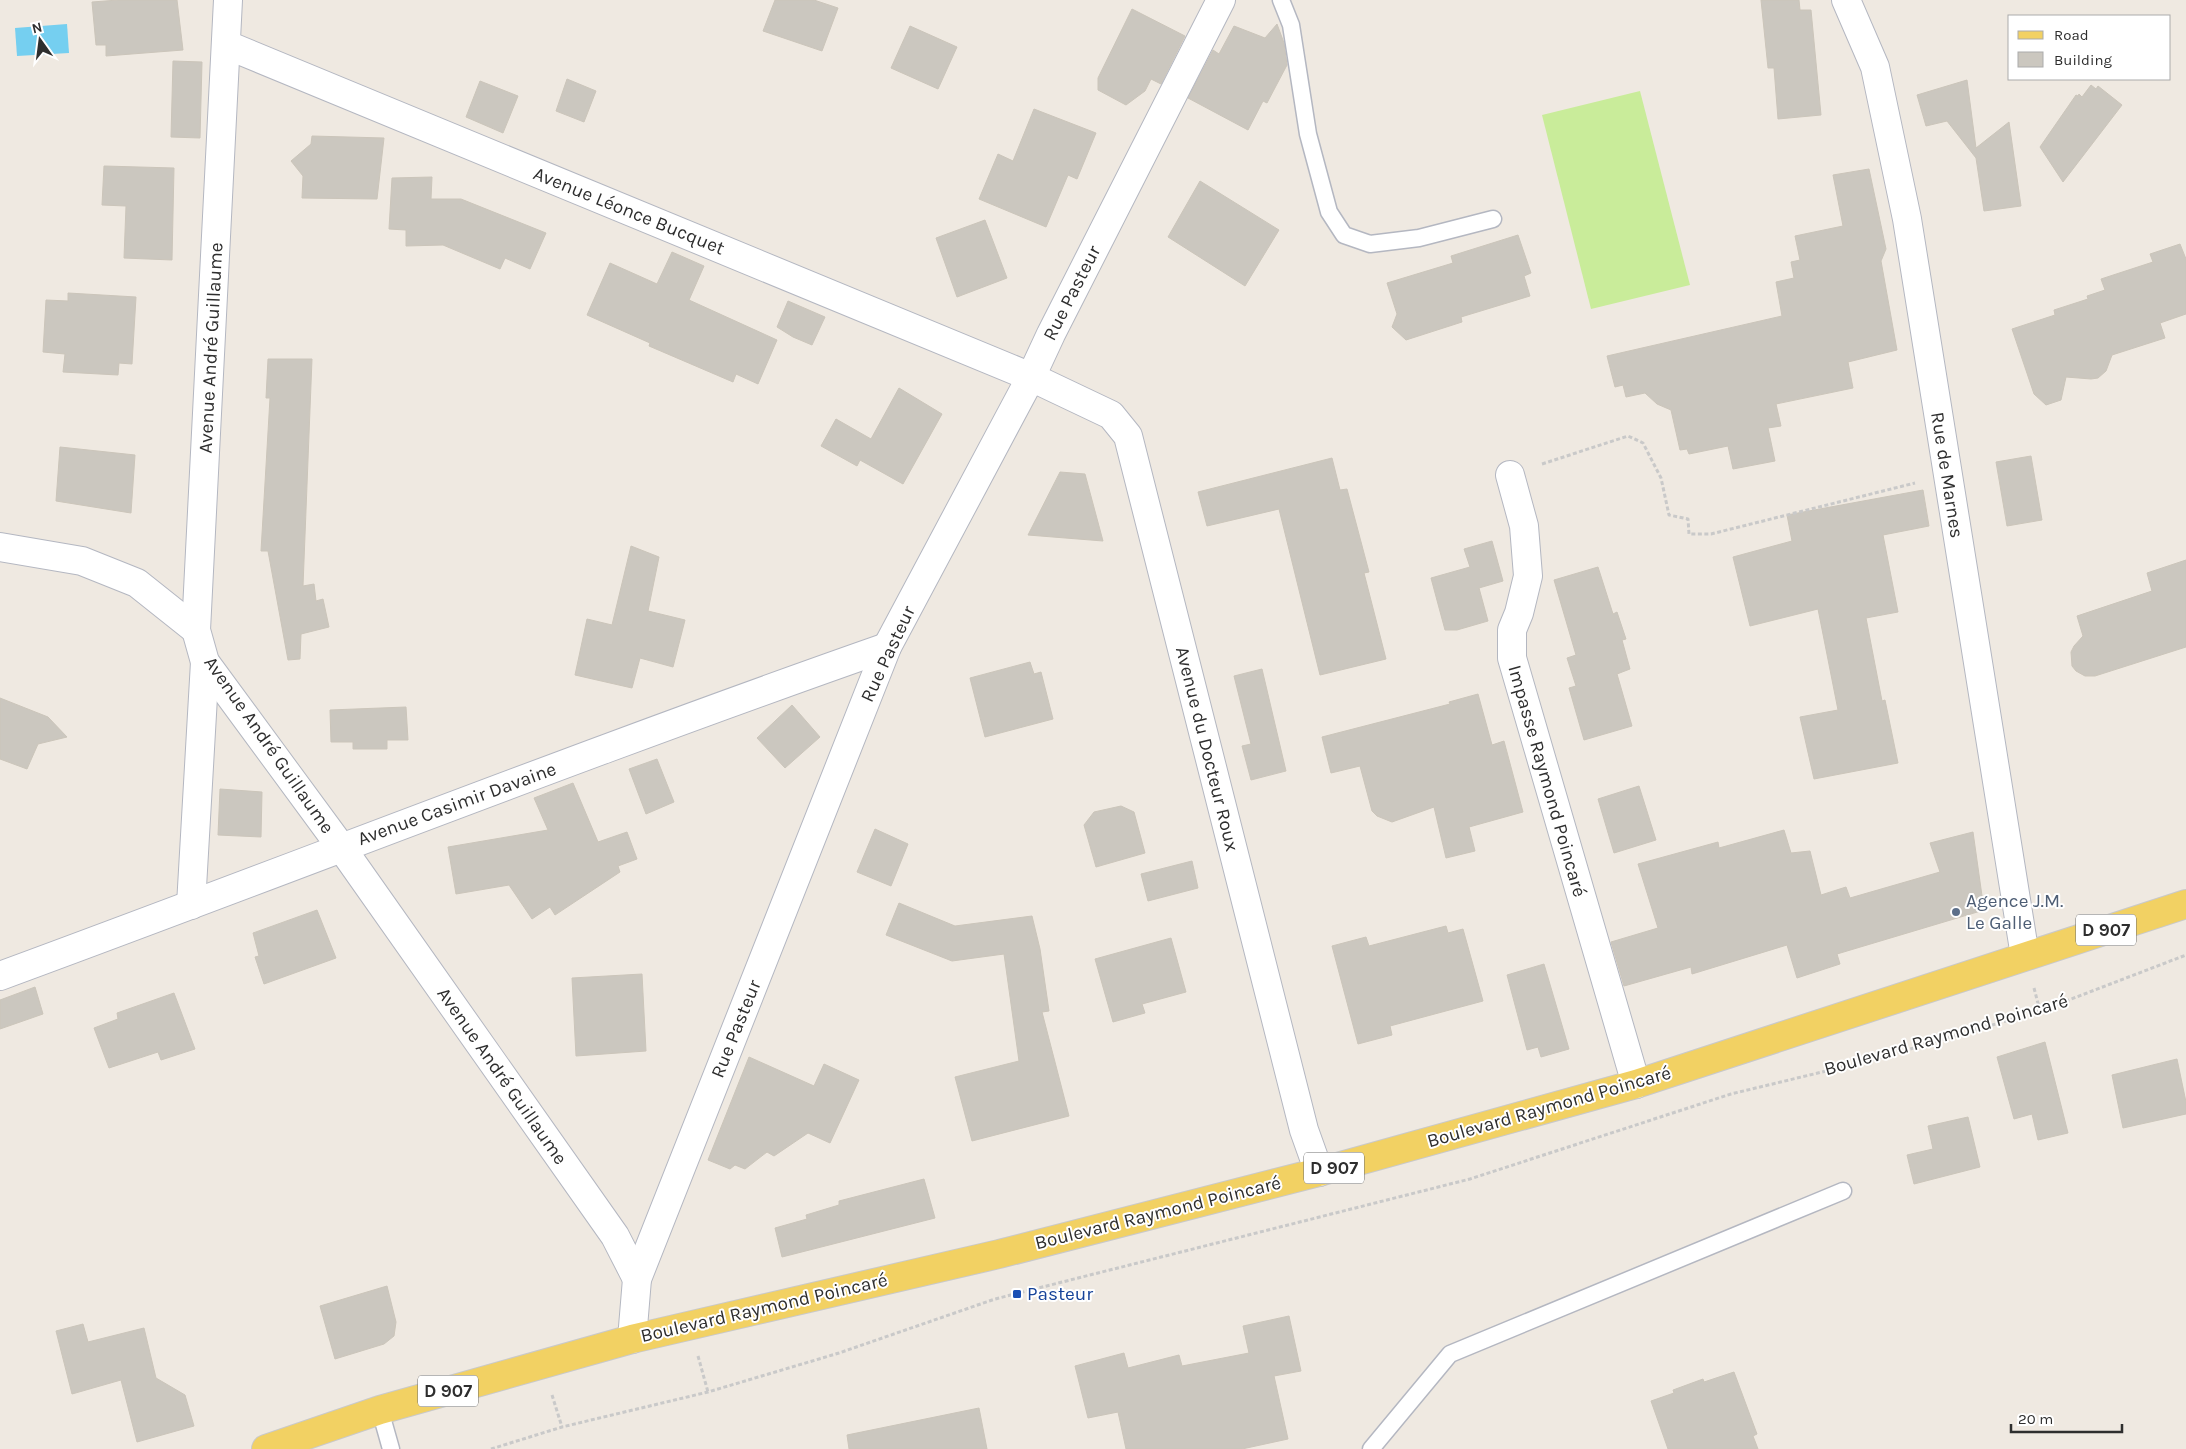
<svg xmlns="http://www.w3.org/2000/svg" width="2186" height="1449" font-family="Karla,sans-serif">
  <style>
    .pitch { fill: #c9ec9a }
    .water { fill: #75cff0 }
    .building { fill: #cbc7bf; stroke: #cbc5ba }
    .lines { fill: none; stroke-linecap: round; stroke-linejoin: round }
    .service-casing { stroke: #b4b7c1; stroke-width: 19 }
    .minor-casing { stroke: #b4b7c1; stroke-width: 30 }
    .primary-casing { stroke: #c9c9c9; stroke-width: 30 }
    .path { stroke: #c9c9c9; stroke-width: 3; stroke-dasharray: 4 2.5; stroke-linecap: butt }
    .service { stroke: #fff; stroke-width: 16 }
    .minor { stroke: #fff; stroke-width: 28 }
    .primary { stroke: #f2d163; stroke-width: 28 }
    .service-dot { fill: #5c6f8a; stroke: #fff; stroke-width: 2 }
    .transit-dot { fill: #1a4fb4; stroke: #fff; stroke-width: 2 }
    .labels { text-anchor: middle; dominant-baseline: central; stroke-width: 4; stroke-linejoin: round; paint-order: stroke }
    .shield { fill: #fff; stroke: #6d6d6d; stroke-width: 1 }
    .shield-label { font-size: 18px; font-weight: bold; fill: #2e2e2e }
    .street-label { font-size: 19px; fill: #2e2e2e; stroke: #fff }
    .service-label { font-size: 19px; fill: #4e5e75; stroke: #fff; text-anchor: start }
    .transit-label { font-size: 19px; fill: #164399; stroke: #fff; text-anchor: start }
  </style>
  <rect width="100%" height="100%" fill="#efe9e1"/>
  <path class="pitch" d="M 1640,91 L 1690,285 L 1591,309 L 1542,115 Z"/>
  <path class="water" d="M 67,24 L 69,53 L 17,56 L 15,28 Z"/>
  <g class="building">
    <path d="M 118,0 L 177,0 L 183,50 L 106,56 L 106,45 L 96,45 L 92,2 Z"/>
    <path d="M 775,0 L 814,0 L 838,8 L 822,51 L 763,31 Z"/>
    <path d="M 1761,0 L 1799,0 L 1800,10 L 1811,10 L 1821,115 L 1778,119 L 1774,68 L 1768,68 Z"/>
    <path d="M 1132,9 L 1185,36 L 1161,84 L 1151,79 L 1145,91 L 1126,105 L 1098,90 L 1098,78 Z"/>
    <path d="M 1277,24 L 1284,43 L 1287,65 L 1267,103 L 1263,101 L 1248,130 L 1188,98 L 1213,50 L 1219,54 L 1234,26 L 1265,38 Z"/>
    <path d="M 910,26 L 957,47 L 938,89 L 891,68 Z"/>
    <path d="M 173,61 L 202,62 L 200,138 L 171,137 Z"/>
    <path d="M 567,79 L 596,91 L 584,122 L 556,111 Z"/>
    <path d="M 1967,80 L 1976,148 L 2009,122 L 2021,206 L 1984,211 L 1976,158 L 1947,121 L 1926,126 L 1917,95 Z"/>
    <path d="M 480,81 L 518,96 L 503,133 L 466,117 Z"/>
    <path d="M 2091,85 L 2096,89 L 2098,86 L 2122,105 L 2063,182 L 2040,147 L 2076,95 L 2078,96 L 2079,94 L 2082,97 Z"/>
    <path d="M 1034,109 L 1096,133 L 1077,179 L 1068,175 L 1046,227 L 979,199 L 998,154 L 1013,161 Z"/>
    <path d="M 312,136 L 384,138 L 377,199 L 302,198 L 303,176 L 291,161 L 311,144 Z"/>
    <path d="M 104,166 L 174,168 L 172,260 L 124,258 L 126,206 L 102,205 Z"/>
    <path d="M 1869,169 L 1886,249 L 1881,261 L 1897,350 L 1848,362 L 1853,388 L 1776,404 L 1781,426 L 1768,428 L 1775,461 L 1733,469 L 1728,446 L 1689,454 L 1687,449 L 1680,450 L 1671,410 L 1657,404 L 1645,393 L 1626,397 L 1623,385 L 1615,387 L 1607,356 L 1782,316 L 1776,282 L 1794,278 L 1791,262 L 1800,260 L 1795,236 L 1843,226 L 1833,175 Z"/>
    <path d="M 432,177 L 431,199 L 461,199 L 546,233 L 530,269 L 505,258 L 500,269 L 443,245 L 406,246 L 406,230 L 389,229 L 392,178 Z"/>
    <path d="M 1200,181 L 1279,230 L 1245,286 L 1168,237 Z"/>
    <path d="M 985,220 L 1007,278 L 957,297 L 936,238 Z"/>
    <path d="M 1518,235 L 1531,273 L 1524,276 L 1530,296 L 1461,317 L 1462,322 L 1406,340 L 1392,327 L 1397,314 L 1387,283 L 1453,263 L 1451,256 Z"/>
    <path d="M 2180,244 L 2186,259 L 2186,314 L 2160,323 L 2165,338 L 2112,355 L 2106,371 L 2098,378 L 2091,379 L 2066,377 L 2061,400 L 2046,405 L 2034,394 L 2012,329 L 2055,315 L 2054,310 L 2088,299 L 2087,296 L 2105,290 L 2101,279 L 2153,262 L 2150,254 Z"/>
    <path d="M 672,252 L 704,266 L 689,300 L 777,340 L 758,384 L 736,374 L 733,382 L 649,346 L 650,343 L 587,315 L 610,263 L 657,284 Z"/>
    <path d="M 68,293 L 136,297 L 132,364 L 119,363 L 118,375 L 63,372 L 65,354 L 43,352 L 46,300 L 68,301 Z"/>
    <path d="M 788,301 L 825,317 L 812,345 L 793,337 L 777,327 Z"/>
    <path d="M 268,359 L 312,359 L 303,586 L 314,584 L 316,601 L 323,599 L 329,627 L 301,634 L 300,659 L 288,660 L 268,551 L 261,551 L 270,398 L 266,398 Z"/>
    <path d="M 899,388 L 942,414 L 903,484 L 860,460 L 857,466 L 821,446 L 836,419 L 871,439 Z"/>
    <path d="M 60,447 L 135,455 L 131,513 L 56,501 Z"/>
    <path d="M 2031,456 L 2042,520 L 2007,526 L 1996,462 Z"/>
    <path d="M 1332,458 L 1340,490 L 1347,489 L 1369,572 L 1364,573 L 1386,659 L 1320,675 L 1279,509 L 1207,526 L 1198,492 Z"/>
    <path d="M 1060,472 L 1085,474 L 1103,541 L 1028,535 Z"/>
    <path d="M 1923,490 L 1929,526 L 1883,535 L 1898,612 L 1866,618 L 1882,701 L 1885,700 L 1898,763 L 1814,779 L 1800,717 L 1838,710 L 1818,609 L 1750,626 L 1733,557 L 1792,541 L 1787,515 Z"/>
    <path d="M 1492,541 L 1503,581 L 1479,588 L 1488,621 L 1457,630 L 1445,630 L 1431,578 L 1470,567 L 1464,549 Z"/>
    <path d="M 631,546 L 659,557 L 648,611 L 685,620 L 673,667 L 640,658 L 632,688 L 575,675 L 587,619 L 612,625 Z"/>
    <path d="M 2186,560 L 2186,647 L 2095,676 L 2085,676 L 2076,671 L 2072,666 L 2071,652 L 2074,646 L 2083,636 L 2077,616 L 2152,591 L 2147,573 Z"/>
    <path d="M 1598,567 L 1613,614 L 1617,612 L 1626,639 L 1622,640 L 1630,669 L 1617,674 L 1632,726 L 1584,740 L 1569,688 L 1576,686 L 1567,658 L 1576,655 L 1554,580 Z"/>
    <path d="M 1030,662 L 1034,674 L 1041,672 L 1053,719 L 985,737 L 970,678 Z"/>
    <path d="M 1262,669 L 1286,771 L 1251,780 L 1242,746 L 1251,744 L 1234,676 Z"/>
    <path d="M 1478,694 L 1492,745 L 1504,741 L 1523,812 L 1469,827 L 1475,851 L 1446,858 L 1434,807 L 1392,822 L 1377,816 L 1372,811 L 1360,766 L 1331,773 L 1322,737 L 1450,704 L 1449,702 Z"/>
    <path d="M 0,698 L 48,717 L 67,737 L 38,744 L 27,769 L 0,759 Z"/>
    <path d="M 792,705 L 820,737 L 785,768 L 757,738 Z"/>
    <path d="M 406,707 L 408,740 L 387,740 L 387,749 L 353,749 L 353,742 L 331,742 L 330,710 Z"/>
    <path d="M 657,759 L 674,802 L 646,814 L 629,769 Z"/>
    <path d="M 573,783 L 598,842 L 627,832 L 637,859 L 618,866 L 620,872 L 555,915 L 550,907 L 532,919 L 509,885 L 456,894 L 448,847 L 548,830 L 534,798 Z"/>
    <path d="M 1639,786 L 1656,840 L 1614,853 L 1598,799 Z"/>
    <path d="M 220,789 L 262,792 L 261,837 L 218,835 Z"/>
    <path d="M 1121,806 L 1134,812 L 1145,853 L 1096,867 L 1084,825 L 1094,812 Z"/>
    <path d="M 875,829 L 908,844 L 891,886 L 857,872 Z"/>
    <path d="M 1784,830 L 1791,853 L 1810,851 L 1821,895 L 1846,887 L 1850,898 L 1940,872 L 1930,843 L 1973,832 L 1984,910 L 1837,954 L 1840,964 L 1797,978 L 1787,945 L 1692,974 L 1691,967 L 1624,986 L 1611,942 L 1658,928 L 1638,864 L 1718,842 L 1719,848 Z"/>
    <path d="M 1192,861 L 1198,888 L 1148,901 L 1141,874 Z"/>
    <path d="M 899,903 L 955,926 L 1032,916 L 1040,949 L 1049,1011 L 1042,1012 L 1069,1116 L 972,1141 L 955,1077 L 1019,1061 L 1004,954 L 952,961 L 886,935 Z"/>
    <path d="M 317,910 L 336,958 L 264,984 L 255,957 L 259,956 L 253,933 Z"/>
    <path d="M 1446,926 L 1448,933 L 1463,929 L 1483,1001 L 1390,1026 L 1392,1035 L 1358,1044 L 1332,946 L 1366,937 L 1369,946 Z"/>
    <path d="M 1171,938 L 1186,992 L 1142,1004 L 1145,1013 L 1113,1022 L 1095,959 Z"/>
    <path d="M 1544,964 L 1569,1049 L 1541,1057 L 1538,1047 L 1527,1050 L 1507,975 Z"/>
    <path d="M 642,974 L 646,1051 L 576,1056 L 572,978 Z"/>
    <path d="M 35,987 L 43,1014 L 0,1029 L 0,1000 Z"/>
    <path d="M 174,993 L 195,1049 L 161,1060 L 158,1052 L 109,1068 L 94,1028 L 118,1019 L 117,1013 Z"/>
    <path d="M 2045,1042 L 2068,1133 L 2038,1140 L 2032,1114 L 2014,1119 L 1997,1057 Z"/>
    <path d="M 749,1057 L 814,1086 L 824,1064 L 859,1080 L 830,1143 L 808,1133 L 774,1156 L 767,1152 L 745,1169 L 735,1165 L 730,1169 L 708,1160 Z"/>
    <path d="M 2177,1059 L 2186,1102 L 2186,1114 L 2123,1128 L 2112,1075 Z"/>
    <path d="M 1968,1117 L 1980,1167 L 1914,1184 L 1907,1155 L 1933,1149 L 1928,1126 Z"/>
    <path d="M 924,1179 L 935,1218 L 782,1257 L 775,1228 L 807,1219 L 806,1215 L 839,1205 L 839,1201 Z"/>
    <path d="M 387,1286 L 396,1322 L 394,1336 L 384,1344 L 335,1359 L 320,1306 Z"/>
    <path d="M 1289,1316 L 1301,1371 L 1274,1376 L 1288,1439 L 1242,1449 L 1126,1449 L 1118,1412 L 1088,1418 L 1075,1366 L 1124,1353 L 1128,1368 L 1179,1355 L 1182,1366 L 1249,1353 L 1243,1326 Z"/>
    <path d="M 83,1324 L 88,1342 L 144,1328 L 156,1378 L 185,1395 L 194,1426 L 137,1442 L 121,1380 L 72,1394 L 56,1331 Z"/>
    <path d="M 1734,1372 L 1757,1434 L 1753,1436 L 1758,1449 L 1668,1449 L 1651,1401 L 1674,1393 L 1673,1390 L 1703,1379 L 1704,1382 Z"/>
    <path d="M 979,1408 L 987,1449 L 849,1449 L 847,1435 Z"/>
  </g>
  <g class="lines">
    <defs>
      <g id="service">
        <path d="M 1281,0 L 1291,25 L 1308,134 L 1329,212 L 1344,235 L 1370,244 L 1419,238 L 1493,219"/>
        <path d="M 380,1410 L 391,1449"/>
        <path d="M 1371,1449 L 1450,1354 L 1843,1191"/>
      </g>
      <g id="minor">
        <path d="M 228,0 L 196,630 L 205,662 L 341,847 L 615,1236 L 637,1279"/>
        <path d="M 1846,0 L 1875,67 L 1907,219 L 2025,956"/>
        <path d="M 227,45 L 1031,377 L 1111,415 L 1128,436 L 1304,1130 L 1319,1172"/>
        <path d="M 1510,475 L 1524,526 L 1528,576 L 1519,613 L 1512,630 L 1512,658 L 1636,1084"/>
        <path d="M 0,547 L 82,561 L 137,583 L 196,630"/>
        <path d="M 191,905 L 205,662"/>
        <path d="M 0,976 C 296,867 590,751 887,647"/>
        <path d="M 632,1339 L 637,1279 L 887,647 L 1031,377 L 1051,334 L 1221,0"/>
      </g>
      <path id="primary" d="M 266,1449 L 380,1410 L 632,1339 L 999,1254 L 1319,1172 L 1636,1084 L 2186,904"/>
    </defs>
    <use href="#service" class="service-casing"/>
    <use href="#minor" class="minor-casing"/>
    <use href="#primary" class="primary-casing"/>
    <g class="path">
      <path d="M 1542,464 L 1628,436 L 1643,443 L 1661,478 L 1669,515 L 1688,519 L 1689,534 L 1711,534 L 1915,483"/>
      <path d="M 2034,988 L 2040,1011"/>
      <path d="M 698,1356 L 708,1392"/>
      <path d="M 552,1395 L 562,1427"/>
      <path d="M 491,1449 L 562,1427 L 708,1392 L 839,1353 L 995,1299 L 1470,1179 L 1731,1094 L 1876,1059 L 2040,1011 L 2186,955"/>
    </g>
    <use href="#service" class="service"/>
    <use href="#minor" class="minor"/>
    <use href="#primary" class="primary"/>
  </g>
  <circle class="service-dot" cx="1956" cy="912" r="5"/>
  <rect class="transit-dot" x="1012" y="1289" width="10" height="10" rx="2.5"/>
  <g class="labels">
    <g class="shield">
      <rect x="2076" y="914.5" width="60" height="31" rx="4"/>
      <rect x="1304" y="1152.5" width="60" height="31" rx="4"/>
      <rect x="418" y="1375.5" width="60" height="31" rx="4"/>
    </g>
    <g class="shield-label">
      <text x="2106" y="930">D 907</text>
      <text x="1334" y="1168">D 907</text>
      <text x="448" y="1391">D 907</text>
    </g>
    <g class="street-label">
      <text transform="translate(629 211) rotate(22)">Avenue Léonce Bucquet</text>
      <text transform="translate(1072 293) rotate(-63)">Rue Pasteur</text>
      <text transform="translate(211 348) rotate(-87)">Avenue André Guillaume</text>
      <text transform="translate(1947 475) rotate(81)">Rue de Marnes</text>
      <text transform="translate(888 654) rotate(-65)">Rue Pasteur</text>
      <text transform="translate(269 745) rotate(55)">Avenue André Guillaume</text>
      <text transform="translate(1207 749) rotate(76)">Avenue du Docteur Roux</text>
      <text transform="translate(1547 781) rotate(74)">Impasse Raymond Poincaré</text>
      <text transform="translate(457 804) rotate(-20)">Avenue Casimir Davaine</text>
      <text transform="translate(736 1029) rotate(-68)">Rue Pasteur</text>
      <text transform="translate(1946 1035) rotate(-16)">Boulevard Raymond Poincaré</text>
      <text transform="translate(502 1076) rotate(55)">Avenue André Guillaume</text>
      <text transform="translate(1549 1107) rotate(-16)">Boulevard Raymond Poincaré</text>
      <text transform="translate(1158 1213) rotate(-14)">Boulevard Raymond Poincaré</text>
      <text transform="translate(764 1308) rotate(-13)">Boulevard Raymond Poincaré</text>
    </g>
    <g class="service-label">
      <text x="1966" y="901">Agence J.M.<tspan x="1966" dy="22">Le Galle</tspan></text>
    </g>
    <g class="transit-label">
      <text x="1027" y="1294">Pasteur</text>
    </g>
  </g>
  <rect x="2008" y="15" width="162" height="65" fill="#ffffff" stroke="#ababab"/>
  <rect x="2018" y="31" width="25" height="8" fill="#f2d163" stroke="#ababab"/>
  <text x="2054" y="40" font-size="15" fill="#2e2e2e">Road</text>
  <rect x="2018" y="52" width="25" height="15" fill="#cbc7bf" stroke="#ababab"/>
  <text x="2054" y="65" font-size="15" fill="#2e2e2e">Building</text>
  <g transform="translate(40 40) rotate(346)" stroke="#ffffff" stroke-width="4" paint-order="stroke">
  <path d="M0-4L9 19L0 12L-9 19Z" fill="#2e2e2e"/>
  <text y="-8" font-size="14" font-weight="bold" text-anchor="middle" fill="#2e2e2e">N</text>
  </g>
  <path d="M2011 1424v8h111v-8" fill="none" stroke="#2e2e2e" stroke-width="2.5"/>
  <text x="2018" y="1424" font-size="15" fill="#2e2e2e" stroke="#ffffff" stroke-width="4" paint-order="stroke">20 m</text>
</svg>
